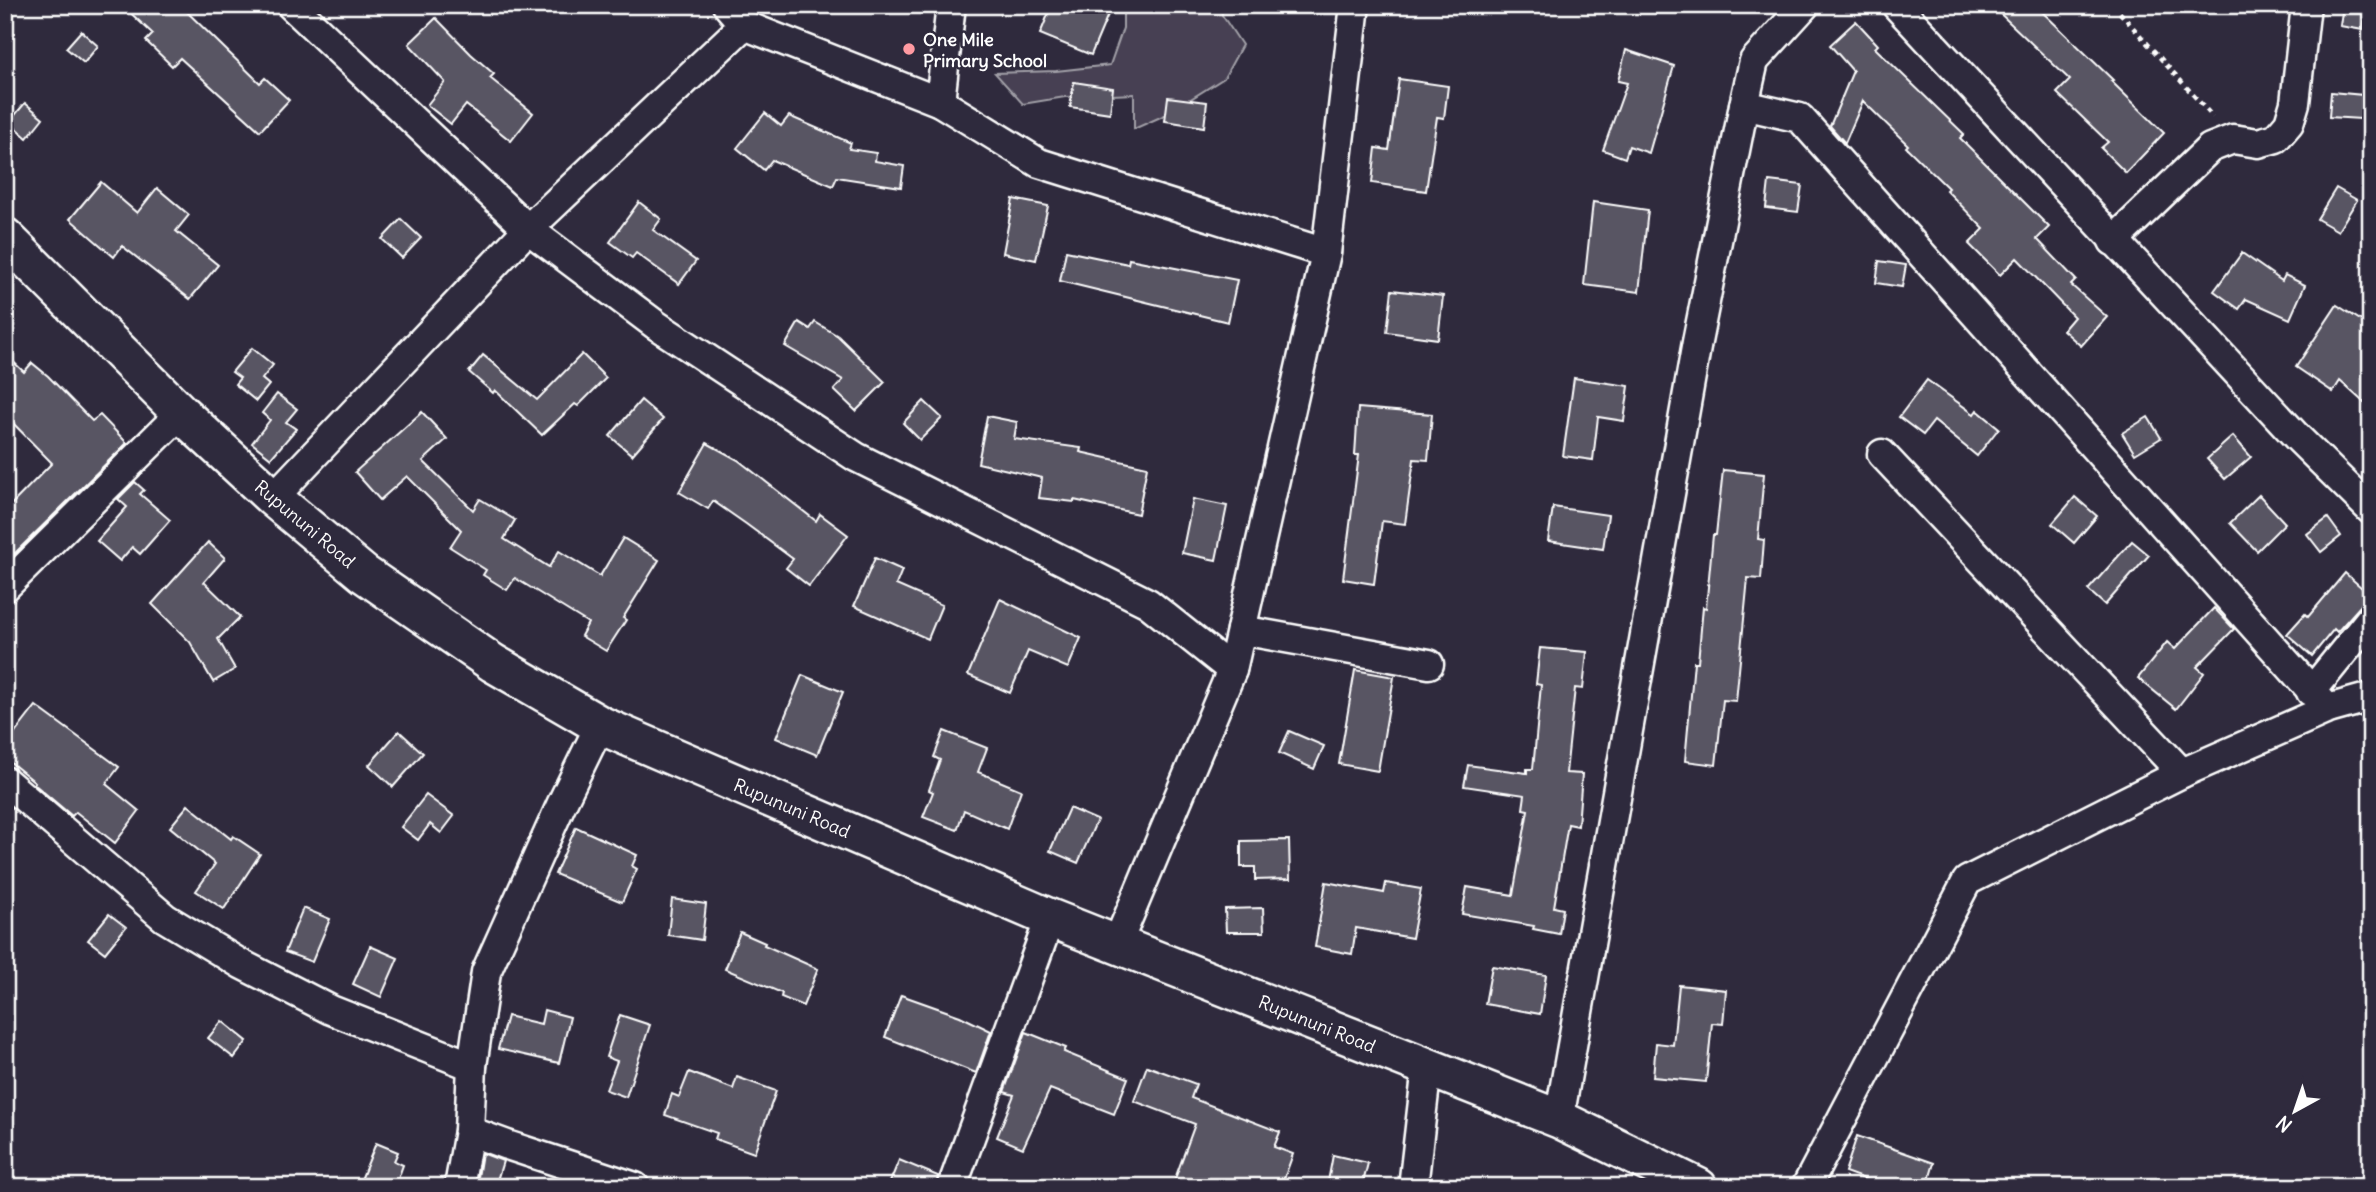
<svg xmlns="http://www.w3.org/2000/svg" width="2376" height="1192" font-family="Delius,sans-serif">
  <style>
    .green { fill: #464152; stroke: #a2a0a8; stroke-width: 2 }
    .building { fill: #595564; stroke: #fff; stroke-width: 2 }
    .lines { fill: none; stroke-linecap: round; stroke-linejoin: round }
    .minor-casing { stroke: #fff; stroke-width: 33 }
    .major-casing { stroke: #fff; stroke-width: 42 }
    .path { stroke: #fff; stroke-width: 4.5; stroke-dasharray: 5 5; stroke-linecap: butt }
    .minor { stroke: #2f2a3d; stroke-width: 28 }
    .major { stroke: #2f2a3d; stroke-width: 37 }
    .poi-dot { fill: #ff9aa2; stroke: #2f2a3d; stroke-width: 2.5 }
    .labels { text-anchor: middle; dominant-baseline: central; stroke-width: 5; stroke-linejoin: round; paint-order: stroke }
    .poi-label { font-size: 18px; font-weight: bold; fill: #fff; stroke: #2f2a3d; text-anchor: start }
    .street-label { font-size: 18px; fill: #fff; stroke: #2f2a3d }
  </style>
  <rect width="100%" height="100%" fill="#2f2a3d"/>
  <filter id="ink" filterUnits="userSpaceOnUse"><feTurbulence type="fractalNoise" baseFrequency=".0143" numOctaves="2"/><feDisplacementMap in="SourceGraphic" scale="14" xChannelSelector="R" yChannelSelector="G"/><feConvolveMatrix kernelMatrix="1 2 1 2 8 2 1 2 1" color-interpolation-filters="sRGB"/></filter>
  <g filter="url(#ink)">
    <path class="green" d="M 1123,5 L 1221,5 L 1222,15 L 1242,45 L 1224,78 L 1165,115 L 1134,129 L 1134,94 L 1065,97 L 1023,104 L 995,73 L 1056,71 L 1110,65 L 1123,28 Z"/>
    <g class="building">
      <path d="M 122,5 L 180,5 L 260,83 L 265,78 L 289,100 L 260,131 L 180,58 L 172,66 L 146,41 L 153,34 Z"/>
      <path d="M 1052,5 L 1112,5 L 1091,55 L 1040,34 Z"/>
      <path d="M 1991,5 L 2035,5 L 2113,80 L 2111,81 L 2164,133 L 2126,173 L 2101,148 L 2108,142 L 2057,93 L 2070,80 Z"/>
      <path d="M 2343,5 L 2366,5 L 2363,30 L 2340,26 Z"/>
      <path d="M 436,18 L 471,54 L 494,74 L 490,78 L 533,113 L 511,141 L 466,105 L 451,124 L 427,105 L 445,82 L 409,44 Z"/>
      <path d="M 1856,21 L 1878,45 L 1875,48 L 1964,134 L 1960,138 L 2049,227 L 2037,239 L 2076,280 L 2071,285 L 2107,317 L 2081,346 L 2063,330 L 2074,317 L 2017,258 L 2000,275 L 1969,244 L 1984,229 L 1946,190 L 1948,188 L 1906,147 L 1908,145 L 1863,101 L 1845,143 L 1830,126 L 1853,71 L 1830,45 Z"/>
      <path d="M 81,31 L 98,46 L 84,63 L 66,48 Z"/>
      <path d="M 1626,50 L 1674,66 L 1649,153 L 1629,146 L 1625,158 L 1603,150 L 1627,83 L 1618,81 Z"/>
      <path d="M 1399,79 L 1448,86 L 1444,118 L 1437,117 L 1426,191 L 1372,183 L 1376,148 L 1389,150 Z"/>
      <path d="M 1074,82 L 1113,88 L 1110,113 L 1070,107 Z"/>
      <path d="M 2331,92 L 2363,95 L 2361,119 L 2329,117 Z"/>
      <path d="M 1168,97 L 1207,102 L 1204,127 L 1165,121 Z"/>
      <path d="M 25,103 L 43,118 L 27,138 L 9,122 Z"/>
      <path d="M 765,113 L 781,126 L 789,116 L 851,143 L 849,149 L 876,153 L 875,161 L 904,166 L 901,187 L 837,177 L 833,186 L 772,160 L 764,170 L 737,148 Z"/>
      <path d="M 1769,181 L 1802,185 L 1798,212 L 1766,208 Z"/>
      <path d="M 101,182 L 137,213 L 157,188 L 189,215 L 176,231 L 218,265 L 190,299 L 122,246 L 114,257 L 70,219 Z"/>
      <path d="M 2336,188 L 2357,200 L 2338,231 L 2317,219 Z"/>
      <path d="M 1013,199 L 1048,206 L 1036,260 L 1003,253 Z"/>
      <path d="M 639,202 L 661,219 L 653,230 L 696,261 L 679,284 L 636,253 L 632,258 L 610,242 Z"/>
      <path d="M 1593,202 L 1648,210 L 1639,292 L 1584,285 Z"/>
      <path d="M 401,219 L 421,238 L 402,258 L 382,239 Z"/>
      <path d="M 1066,251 L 1128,264 L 1129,259 L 1237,280 L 1228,322 L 1060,281 Z"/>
      <path d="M 2242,253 L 2282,281 L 2285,275 L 2305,285 L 2290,319 L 2246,299 L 2239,309 L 2214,291 Z"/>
      <path d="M 1879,261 L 1906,265 L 1902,287 L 1876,283 Z"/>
      <path d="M 1392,290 L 1443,296 L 1438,339 L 1387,332 Z"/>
      <path d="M 2337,305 L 2371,327 L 2371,409 L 2340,381 L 2333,392 L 2296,367 Z"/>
      <path d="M 799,322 L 810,329 L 815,322 L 838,336 L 885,382 L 856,411 L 834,390 L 843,380 L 785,346 Z"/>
      <path d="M 252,348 L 273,365 L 262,379 L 269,385 L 256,401 L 235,384 L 240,378 L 232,372 Z"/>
      <path d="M 5,354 L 24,372 L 32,363 L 48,376 L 92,421 L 100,415 L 127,443 L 14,554 L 5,545 L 5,511 L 52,463 L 5,415 Z"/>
      <path d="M 582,354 L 606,378 L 578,406 L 575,404 L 542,435 L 495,390 L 493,393 L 469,372 L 483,355 L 537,400 Z"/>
      <path d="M 1574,378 L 1629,386 L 1624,421 L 1598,417 L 1593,460 L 1563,456 Z"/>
      <path d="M 1927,380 L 1974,414 L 1977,410 L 1999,428 L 1977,456 L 1934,421 L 1923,435 L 1899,417 Z"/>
      <path d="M 277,394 L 297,409 L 286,422 L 296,429 L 271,458 L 252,443 L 270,420 L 262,413 Z"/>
      <path d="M 641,400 L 663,419 L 632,455 L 610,436 Z"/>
      <path d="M 924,401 L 942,418 L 920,440 L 903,423 Z"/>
      <path d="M 1358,408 L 1432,414 L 1428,460 L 1414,459 L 1405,524 L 1382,521 L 1374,584 L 1343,579 L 1359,455 L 1355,455 Z"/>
      <path d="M 422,412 L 447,439 L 423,461 L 473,510 L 480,499 L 515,520 L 504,539 L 549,567 L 559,551 L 600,576 L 623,538 L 659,560 L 623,618 L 626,620 L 606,651 L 581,636 L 588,623 L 515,578 L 507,590 L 483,575 L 486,570 L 450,547 L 461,530 L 407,476 L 380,500 L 355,472 Z"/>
      <path d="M 987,416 L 1017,422 L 1014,439 L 1081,448 L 1080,452 L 1147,467 L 1138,514 L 1074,500 L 1074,502 L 1039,498 L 1042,478 L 978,463 Z"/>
      <path d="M 2148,417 L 2161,438 L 2135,454 L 2122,433 Z"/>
      <path d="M 2233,436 L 2251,457 L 2225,479 L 2207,459 Z"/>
      <path d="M 707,443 L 738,460 L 816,521 L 820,514 L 848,535 L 809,586 L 786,568 L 793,559 L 746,524 L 713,501 L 708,509 L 679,492 Z"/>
      <path d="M 1723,470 L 1764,474 L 1758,539 L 1764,540 L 1761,579 L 1748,578 L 1736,701 L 1723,700 L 1716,765 L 1685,761 L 1694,662 L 1698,662 L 1703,607 L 1706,608 L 1713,535 L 1716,535 Z"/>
      <path d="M 135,482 L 144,490 L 140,494 L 170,520 L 140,554 L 132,547 L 120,561 L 97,541 L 127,507 L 118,499 Z"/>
      <path d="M 2259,495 L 2285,523 L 2257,551 L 2230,523 Z"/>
      <path d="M 2075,497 L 2097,516 L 2074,543 L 2052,524 Z"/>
      <path d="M 1193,499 L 1227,506 L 1216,560 L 1182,553 Z"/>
      <path d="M 1553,507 L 1608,515 L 1603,549 L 1548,541 Z"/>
      <path d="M 2328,518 L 2341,536 L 2321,552 L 2307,534 Z"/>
      <path d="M 2132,541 L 2149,555 L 2105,605 L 2088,590 Z"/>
      <path d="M 208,542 L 225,558 L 204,582 L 240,617 L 218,639 L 235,669 L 213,682 L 190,642 L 152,604 Z"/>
      <path d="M 875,558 L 902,570 L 896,585 L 942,605 L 928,639 L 854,606 Z"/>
      <path d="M 2345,573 L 2370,595 L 2337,632 L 2334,629 L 2312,656 L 2287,634 L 2305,614 L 2308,617 Z"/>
      <path d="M 1000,599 L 1081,638 L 1068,668 L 1028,651 L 1010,693 L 968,675 Z"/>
      <path d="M 2214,608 L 2234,629 L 2197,667 L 2204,673 L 2176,709 L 2138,678 L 2167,642 L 2175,649 Z"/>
      <path d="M 1540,648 L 1587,652 L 1583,689 L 1575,688 L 1566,773 L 1582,774 L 1578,826 L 1568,824 L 1554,907 L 1563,909 L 1559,934 L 1533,929 L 1534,926 L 1462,914 L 1467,887 L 1513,895 L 1528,810 L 1523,809 L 1525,795 L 1464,786 L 1468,765 L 1527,773 L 1527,769 L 1533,769 L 1541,685 L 1536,684 Z"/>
      <path d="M 1355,670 L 1394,677 L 1378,771 L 1339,764 Z"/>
      <path d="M 802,675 L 843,692 L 817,755 L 776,738 Z"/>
      <path d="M 36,706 L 119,767 L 106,784 L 139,811 L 115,843 L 76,812 L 72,816 L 34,784 L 35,782 L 5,758 L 5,746 Z"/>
      <path d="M 399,731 L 423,753 L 393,787 L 369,765 Z"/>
      <path d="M 944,731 L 987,748 L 978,772 L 1021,790 L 1007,829 L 964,810 L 957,830 L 923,817 L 933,792 L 929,790 L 940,760 L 934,757 Z"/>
      <path d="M 1289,731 L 1324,746 L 1314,769 L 1279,753 Z"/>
      <path d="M 426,795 L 454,816 L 441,833 L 430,824 L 418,840 L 401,827 Z"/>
      <path d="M 188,805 L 231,839 L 233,836 L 260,854 L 224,909 L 196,891 L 215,864 L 170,827 Z"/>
      <path d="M 1069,808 L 1097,820 L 1078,863 L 1050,851 Z"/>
      <path d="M 576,827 L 637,855 L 632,866 L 637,869 L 622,902 L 555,874 Z"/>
      <path d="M 1289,840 L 1290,879 L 1255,880 L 1255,867 L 1241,867 L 1241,841 Z"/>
      <path d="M 1326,882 L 1384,893 L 1386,883 L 1421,889 L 1412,938 L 1356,928 L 1352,954 L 1315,947 Z"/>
      <path d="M 672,899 L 706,904 L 702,940 L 668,935 Z"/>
      <path d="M 303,908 L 330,919 L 312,962 L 285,952 Z"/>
      <path d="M 1263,908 L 1264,932 L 1226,932 L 1225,909 Z"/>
      <path d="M 109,914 L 126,927 L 105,953 L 88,940 Z"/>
      <path d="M 740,932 L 765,943 L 764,945 L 818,969 L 803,1006 L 781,997 L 782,993 L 725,969 Z"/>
      <path d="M 370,946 L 398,958 L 381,997 L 353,984 Z"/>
      <path d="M 1492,966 L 1546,975 L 1540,1014 L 1485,1004 Z"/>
      <path d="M 1679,985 L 1726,990 L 1723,1024 L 1712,1023 L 1706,1082 L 1653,1077 L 1656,1043 L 1673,1045 Z"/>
      <path d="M 901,995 L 960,1016 L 991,1031 L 976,1073 L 885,1037 Z"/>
      <path d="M 544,1010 L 570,1017 L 559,1063 L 498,1049 L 507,1016 L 541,1024 Z"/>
      <path d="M 620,1015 L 650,1025 L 626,1097 L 606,1090 L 617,1061 L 606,1057 Z"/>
      <path d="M 222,1021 L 247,1041 L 234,1058 L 208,1038 Z"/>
      <path d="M 1026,1032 L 1066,1048 L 1064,1052 L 1128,1078 L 1114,1114 L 1050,1089 L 1023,1148 L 997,1137 L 1014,1095 L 1004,1092 Z"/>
      <path d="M 1147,1066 L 1196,1084 L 1191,1098 L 1280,1132 L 1274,1147 L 1293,1154 L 1281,1187 L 1172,1187 L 1195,1124 L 1134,1101 Z"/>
      <path d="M 689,1072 L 733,1089 L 737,1077 L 776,1091 L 754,1153 L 715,1139 L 717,1133 L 665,1115 L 672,1094 L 679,1097 Z"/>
      <path d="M 1857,1136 L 1934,1163 L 1927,1187 L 1886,1187 L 1845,1172 Z"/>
      <path d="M 376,1143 L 398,1152 L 394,1161 L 403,1165 L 395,1187 L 358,1187 Z"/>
      <path d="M 482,1153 L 503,1161 L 495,1187 L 477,1183 Z"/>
      <path d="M 1333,1155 L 1368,1163 L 1362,1187 L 1327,1187 Z"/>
      <path d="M 899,1160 L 938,1176 L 936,1187 L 888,1187 Z"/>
    </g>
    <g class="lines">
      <defs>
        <g id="minor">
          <path d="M 291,5 L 528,229 L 656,325 L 856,457 L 1148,603 L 1232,670"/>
          <path d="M 727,5 L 744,25 L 940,102 L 1039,163 L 1326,253"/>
          <path d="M 1896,5 L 2297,437 L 2371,510"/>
          <path d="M 940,102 L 951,5"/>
          <path d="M 1744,105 L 1800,118 L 2328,709"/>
          <path d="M 2113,241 L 2210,148 L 2233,139 L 2258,143 L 2276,138 L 2289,123 L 2295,103 L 2306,5"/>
          <path d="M 1882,454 L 2182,773"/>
          <path d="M 273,498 L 528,229 L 744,25"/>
          <path d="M 5,587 L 181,413"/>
          <path d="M 1241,630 L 1429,664"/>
          <path d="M 2311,692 L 2371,618"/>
          <path d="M 5,781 L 165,918 L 241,964 L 331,1010 L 472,1066"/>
          <path d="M 1117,944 L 1232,670 L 1326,253 L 1355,5"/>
          <path d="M 1559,1119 L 1697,342 L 1744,105 L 1754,61 L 1805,5"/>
          <path d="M 469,1131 L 507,1145 L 635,1187"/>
          <path d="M 459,1187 L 469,1131 L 472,1066 L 486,972 L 561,805 L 600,725"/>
          <path d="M 952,1187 L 1050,918"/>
          <path d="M 1413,1187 L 1427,1067"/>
          <path d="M 1806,1187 L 1967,881 L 2182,773 L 2328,709 L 2371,697"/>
        </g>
        <path id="major" d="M 5,237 L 181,413 L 273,498 L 364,574 L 493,663 L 600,725 L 1050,918 L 1559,1119 L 1698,1187"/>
      </defs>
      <use href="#minor" class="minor-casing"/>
      <use href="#major" class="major-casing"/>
      <path class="path" d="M 2113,5 L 2213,117"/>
      <use href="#minor" class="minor"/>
      <use href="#major" class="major"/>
    </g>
  </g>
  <circle class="poi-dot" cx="909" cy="49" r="7"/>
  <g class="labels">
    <g class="poi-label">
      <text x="923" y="39">One Mile<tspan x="923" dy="21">Primary School</tspan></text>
    </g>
    <g class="street-label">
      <text transform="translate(305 524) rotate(40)">Rupununi Road</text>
      <text transform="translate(792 808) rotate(23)">Rupununi Road</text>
      <text transform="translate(1317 1024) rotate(22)">Rupununi Road</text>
    </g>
  </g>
  <rect width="2376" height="1192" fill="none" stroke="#2f2a3d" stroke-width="28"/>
  <rect x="14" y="14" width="2348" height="1164" fill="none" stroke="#fff" stroke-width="2.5" filter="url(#ink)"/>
  <g transform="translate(2295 1111) rotate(220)" stroke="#2f2a3d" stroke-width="5" paint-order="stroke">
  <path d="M0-5L12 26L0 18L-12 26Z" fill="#ffffff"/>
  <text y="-10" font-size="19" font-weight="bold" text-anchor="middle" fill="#ffffff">N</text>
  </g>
</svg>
